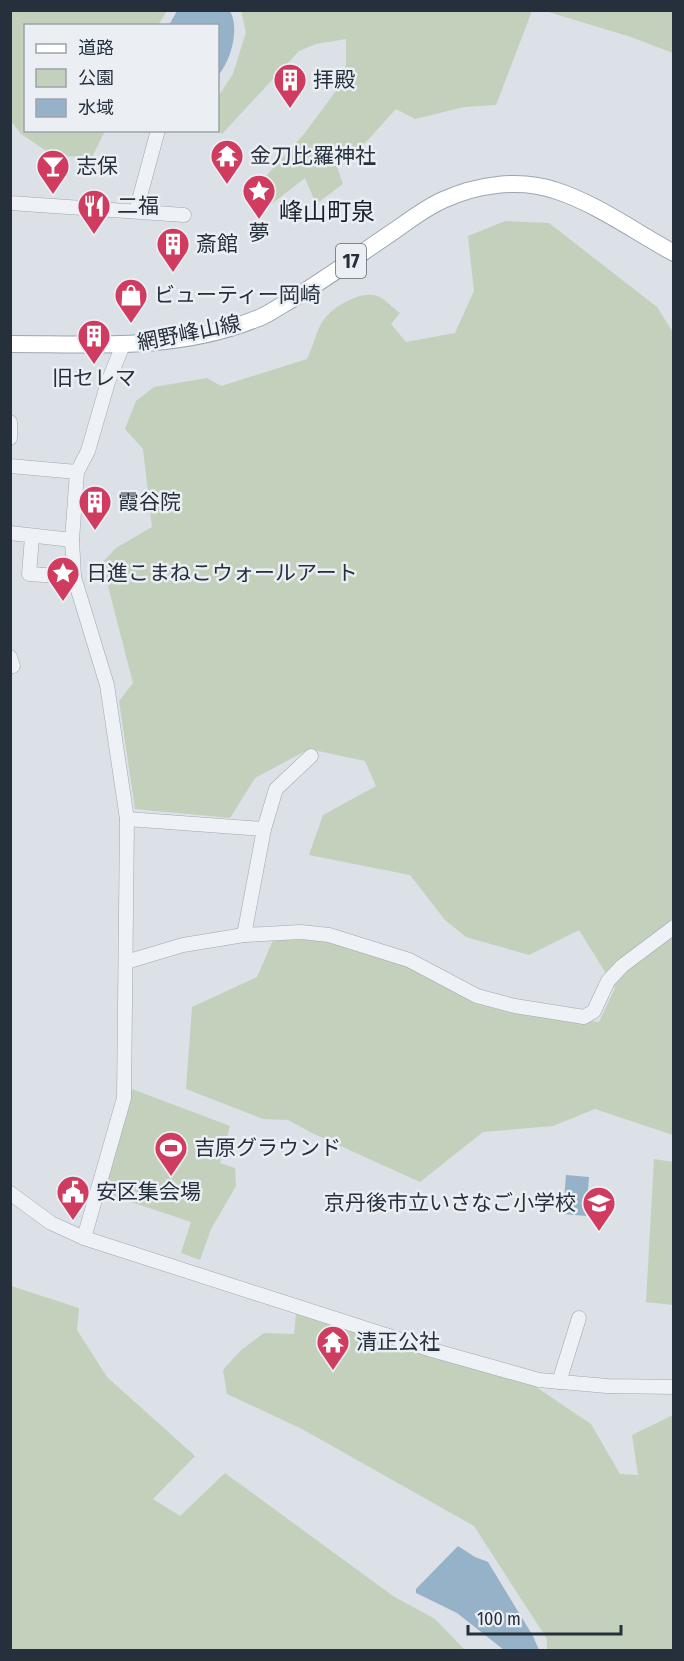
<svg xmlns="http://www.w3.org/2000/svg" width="684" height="1661" font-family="'Fira Sans Condensed','Noto Sans JP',sans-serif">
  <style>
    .green { fill: #c3d0bc }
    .water { fill: #95b2c8 }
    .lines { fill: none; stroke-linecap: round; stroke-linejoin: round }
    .minor-casing { stroke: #a1a8b0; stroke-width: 15 }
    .major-casing { stroke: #9ba6b2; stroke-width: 18 }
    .minor { stroke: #eef1f5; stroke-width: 14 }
    .major { stroke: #fff; stroke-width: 16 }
    .labels { text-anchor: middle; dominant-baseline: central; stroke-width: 5; stroke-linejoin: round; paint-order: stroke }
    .shield { fill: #ebeff4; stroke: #606973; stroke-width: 1.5 }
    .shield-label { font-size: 20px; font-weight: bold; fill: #25303c }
    .poi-label { font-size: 21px; fill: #25303c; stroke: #ebeff4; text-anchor: start }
    .street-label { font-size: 21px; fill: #25303c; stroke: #ebeff4 }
    .quarter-label { font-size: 24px; fill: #18212d; stroke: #ebeff4 }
  </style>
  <rect width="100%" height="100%" fill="#dbe1e6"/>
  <g class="green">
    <path d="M 10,11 L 167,11 L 158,25 L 26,26 L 26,130 L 105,131 L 92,157 L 54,156 L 21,134 L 11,121 Z"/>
    <path d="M 241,11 L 241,10 L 532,11 L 496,105 L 464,107 L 415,119 L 396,109 L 367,141 L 336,164 L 343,184 L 316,204 L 305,178 L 273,203 L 256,211 L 248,196 L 304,134 L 341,84 L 346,64 L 346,39 L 316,44 L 299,51 L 222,134 L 218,130 L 218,97 L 233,74 L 246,32 Z"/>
    <path d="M 545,11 L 673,11 L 673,53 L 631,37 Z"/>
    <path d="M 505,221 L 549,223 L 657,307 L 674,334 L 673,1135 L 595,1109 L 553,1126 L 483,1132 L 420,1182 L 312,1133 L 288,1120 L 263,1119 L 186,1089 L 192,1007 L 257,977 L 274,938 L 328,938 L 407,963 L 474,1003 L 512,1013 L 599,1022 L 615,988 L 579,930 L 529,955 L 466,937 L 445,920 L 410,875 L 309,855 L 323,815 L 376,786 L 365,761 L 309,749 L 255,778 L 230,818 L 135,809 L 119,701 L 133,683 L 102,563 L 116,548 L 152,527 L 143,449 L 125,429 L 136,401 L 154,387 L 207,378 L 221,386 L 307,359 C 313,347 315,335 321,324 C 329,309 359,290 377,296 C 384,298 393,308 400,313 L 391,324 L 406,342 L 455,333 L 474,291 L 468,236 Z"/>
    <path d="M 132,1089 L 230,1126 L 220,1163 L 235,1168 L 236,1186 L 211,1229 L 200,1260 L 181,1253 L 191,1222 L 101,1192 Z"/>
    <path d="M 654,1159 L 673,1162 L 673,1305 L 646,1302 Z"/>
    <path d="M 11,1286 L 79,1308 L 77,1330 L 107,1377 L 195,1456 L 153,1499 L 180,1516 L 225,1473 L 393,1596 L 435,1619 L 465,1650 L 11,1650 Z"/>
    <path d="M 296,1314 L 411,1351 L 533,1385 L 591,1424 L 620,1474 L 638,1475 L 632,1435 L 673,1415 L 673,1650 L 547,1650 L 547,1639 L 474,1526 L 302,1429 L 227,1394 L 223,1370 L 240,1351 L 264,1333 L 294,1334 Z"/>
  </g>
  <g class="water">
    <path d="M 177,11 L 230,11 C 240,29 231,60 218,76 L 218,26 L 169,25 Z"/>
    <path d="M 566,1175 L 589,1177 L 586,1216 L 563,1214 Z"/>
    <path d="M 458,1546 L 475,1557 L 488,1562 L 533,1636 L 539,1650 L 504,1650 L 457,1613 L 416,1593 L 416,1589 Z"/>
  </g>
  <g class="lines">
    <defs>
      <g id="minor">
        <path d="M 10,203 L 184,215"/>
        <path d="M 136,211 L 158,130"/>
        <path d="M 10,422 L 10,438"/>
        <path d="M 10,466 L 77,472"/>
        <path d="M 10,533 L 72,540"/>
        <path d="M 32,537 L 29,574 L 74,577"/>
        <path d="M 10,657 L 13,666 L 10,666"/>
        <path d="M 127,819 L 264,829"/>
        <path d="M 244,935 L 264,829 L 276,789 L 311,756"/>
        <path d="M 126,962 L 183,945 L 244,935 L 301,932 L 329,935 L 409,960 L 477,996 L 515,1006 L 584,1017 L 594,1011 L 608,981 L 622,966 L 674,927"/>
        <path d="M 10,1193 L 51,1223 L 84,1238 L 432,1350 L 539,1380 L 607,1386 L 674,1387"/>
        <path d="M 84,1238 L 124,1098 L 127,819 L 107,685 L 74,577 L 72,540 L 77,472 L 88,451 L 108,382 L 123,345"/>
        <path d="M 559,1382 L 579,1318"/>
      </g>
      <path id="major" d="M 10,344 C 94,344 177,351 256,319 C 266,316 275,309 284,304 C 322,282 357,256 394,231 C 410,220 425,208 443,200 C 476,185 519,178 554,190 C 596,203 635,232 674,253"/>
    </defs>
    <use href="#minor" class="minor-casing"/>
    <use href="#major" class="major-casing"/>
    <use href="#minor" class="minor"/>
    <use href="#major" class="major"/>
  </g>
  <defs>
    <symbol id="building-pin" viewBox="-11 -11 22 30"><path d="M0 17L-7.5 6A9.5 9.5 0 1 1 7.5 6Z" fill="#d03c5f" stroke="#ebeff4"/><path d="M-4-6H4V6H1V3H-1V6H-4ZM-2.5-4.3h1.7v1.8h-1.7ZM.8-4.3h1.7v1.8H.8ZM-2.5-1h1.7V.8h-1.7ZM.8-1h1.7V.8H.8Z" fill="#fff"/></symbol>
    <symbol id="temple-pin" viewBox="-11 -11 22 30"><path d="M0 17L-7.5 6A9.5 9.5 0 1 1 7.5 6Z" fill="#d03c5f" stroke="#ebeff4"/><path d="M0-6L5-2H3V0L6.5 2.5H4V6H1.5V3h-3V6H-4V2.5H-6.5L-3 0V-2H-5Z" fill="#fff"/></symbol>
    <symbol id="bar-pin" viewBox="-11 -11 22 30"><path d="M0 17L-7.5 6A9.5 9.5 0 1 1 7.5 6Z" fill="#d03c5f" stroke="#ebeff4"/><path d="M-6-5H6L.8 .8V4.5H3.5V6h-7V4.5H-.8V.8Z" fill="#fff"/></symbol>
    <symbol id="sight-pin" viewBox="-11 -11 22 30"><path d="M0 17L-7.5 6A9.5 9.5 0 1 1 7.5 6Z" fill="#d03c5f" stroke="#ebeff4"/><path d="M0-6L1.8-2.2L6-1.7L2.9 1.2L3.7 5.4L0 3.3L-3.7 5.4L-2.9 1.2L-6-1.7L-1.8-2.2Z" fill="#fff"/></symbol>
    <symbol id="restaurant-pin" viewBox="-11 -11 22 30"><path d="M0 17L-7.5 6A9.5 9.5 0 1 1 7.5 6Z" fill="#d03c5f" stroke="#ebeff4"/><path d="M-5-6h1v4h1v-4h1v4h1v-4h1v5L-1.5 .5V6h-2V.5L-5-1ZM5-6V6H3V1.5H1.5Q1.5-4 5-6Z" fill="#fff"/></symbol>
    <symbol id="shop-pin" viewBox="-11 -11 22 30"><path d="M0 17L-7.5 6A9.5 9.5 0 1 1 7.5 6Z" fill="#d03c5f" stroke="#ebeff4"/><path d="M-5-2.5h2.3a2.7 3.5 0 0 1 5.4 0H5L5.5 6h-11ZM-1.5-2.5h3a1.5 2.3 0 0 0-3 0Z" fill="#fff"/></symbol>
    <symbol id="stadium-pin" viewBox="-11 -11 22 30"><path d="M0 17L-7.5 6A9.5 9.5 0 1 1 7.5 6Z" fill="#d03c5f" stroke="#ebeff4"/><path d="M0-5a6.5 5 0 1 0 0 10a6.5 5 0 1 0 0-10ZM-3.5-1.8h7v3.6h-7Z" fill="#fff"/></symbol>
    <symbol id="civic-pin" viewBox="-11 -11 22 30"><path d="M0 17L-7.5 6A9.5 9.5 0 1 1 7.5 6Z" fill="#d03c5f" stroke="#ebeff4"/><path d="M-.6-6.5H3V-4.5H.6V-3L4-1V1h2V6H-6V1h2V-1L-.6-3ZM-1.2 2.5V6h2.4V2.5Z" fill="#fff"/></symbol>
    <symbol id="school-pin" viewBox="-11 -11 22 30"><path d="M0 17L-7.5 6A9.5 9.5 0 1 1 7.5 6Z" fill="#d03c5f" stroke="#ebeff4"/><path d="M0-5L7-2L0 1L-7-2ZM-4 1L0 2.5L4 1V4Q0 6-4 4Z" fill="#fff"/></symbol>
  </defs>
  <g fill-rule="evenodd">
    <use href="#building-pin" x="271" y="61" width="38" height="52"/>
    <use href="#temple-pin" x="208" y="137" width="38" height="52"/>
    <use href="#bar-pin" x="34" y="147" width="38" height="52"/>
    <use href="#sight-pin" x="240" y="172" width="38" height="52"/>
    <use href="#restaurant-pin" x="75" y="187" width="38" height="52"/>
    <use href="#building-pin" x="154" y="225" width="38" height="52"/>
    <use href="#shop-pin" x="112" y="276" width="38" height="52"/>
    <use href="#building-pin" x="75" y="317" width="38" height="52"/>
    <use href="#building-pin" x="76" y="483" width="38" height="52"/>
    <use href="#sight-pin" x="44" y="554" width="38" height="52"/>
    <use href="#stadium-pin" x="152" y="1129" width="38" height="52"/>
    <use href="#civic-pin" x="54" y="1173" width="38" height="52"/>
    <use href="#school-pin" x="580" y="1184" width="38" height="52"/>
    <use href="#temple-pin" x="314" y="1323" width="38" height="52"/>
  </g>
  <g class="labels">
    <rect class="shield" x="336" y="244" width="30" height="34" rx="4.5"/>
    <g class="shield-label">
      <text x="351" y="261">17</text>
    </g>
    <g class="poi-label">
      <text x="313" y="80">拝殿</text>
      <text x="250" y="156">金刀比羅神社</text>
      <text x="76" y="166">志保</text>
      <text x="117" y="206">二福</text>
      <text x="259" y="233" text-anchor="middle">夢</text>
      <text x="196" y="244">斎館</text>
      <text x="154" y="295">ビューティー岡崎</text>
      <text x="94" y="378" text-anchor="middle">旧セレマ</text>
      <text x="118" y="502">霞谷院</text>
      <text x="86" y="573">日進こまねこウォールアート</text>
      <text x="194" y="1148">吉原グラウンド</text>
      <text x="96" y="1192">安区集会場</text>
      <text x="576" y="1203" text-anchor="end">京丹後市立いさなご小学校</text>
      <text x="356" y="1342">清正公社</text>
    </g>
    <g class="street-label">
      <text transform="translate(189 333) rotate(-11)">網野峰山線</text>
    </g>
    <g class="quarter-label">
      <text x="327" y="212">峰山町泉</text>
    </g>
  </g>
  <rect width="684" height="1661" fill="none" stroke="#25303c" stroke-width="24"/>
  <rect x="24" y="24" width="195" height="108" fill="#ebeff4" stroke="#9ca3aa" stroke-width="1.5"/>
  <rect x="36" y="44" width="30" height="9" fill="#ffffff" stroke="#9ca3aa" stroke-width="1.5"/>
  <text x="78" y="54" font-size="18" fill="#25303c">道路</text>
  <rect x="36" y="69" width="30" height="18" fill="#c3d0bc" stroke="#9ca3aa" stroke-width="1.5"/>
  <text x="78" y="84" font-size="18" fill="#25303c">公園</text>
  <rect x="36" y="99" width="30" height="18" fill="#95b2c8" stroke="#9ca3aa" stroke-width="1.5"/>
  <text x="78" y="114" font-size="18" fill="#25303c">水域</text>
  <path d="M468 1625v9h153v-9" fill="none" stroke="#25303c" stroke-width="3"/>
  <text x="477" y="1625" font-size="18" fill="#25303c" stroke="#ebeff4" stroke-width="4.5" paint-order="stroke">100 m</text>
</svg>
